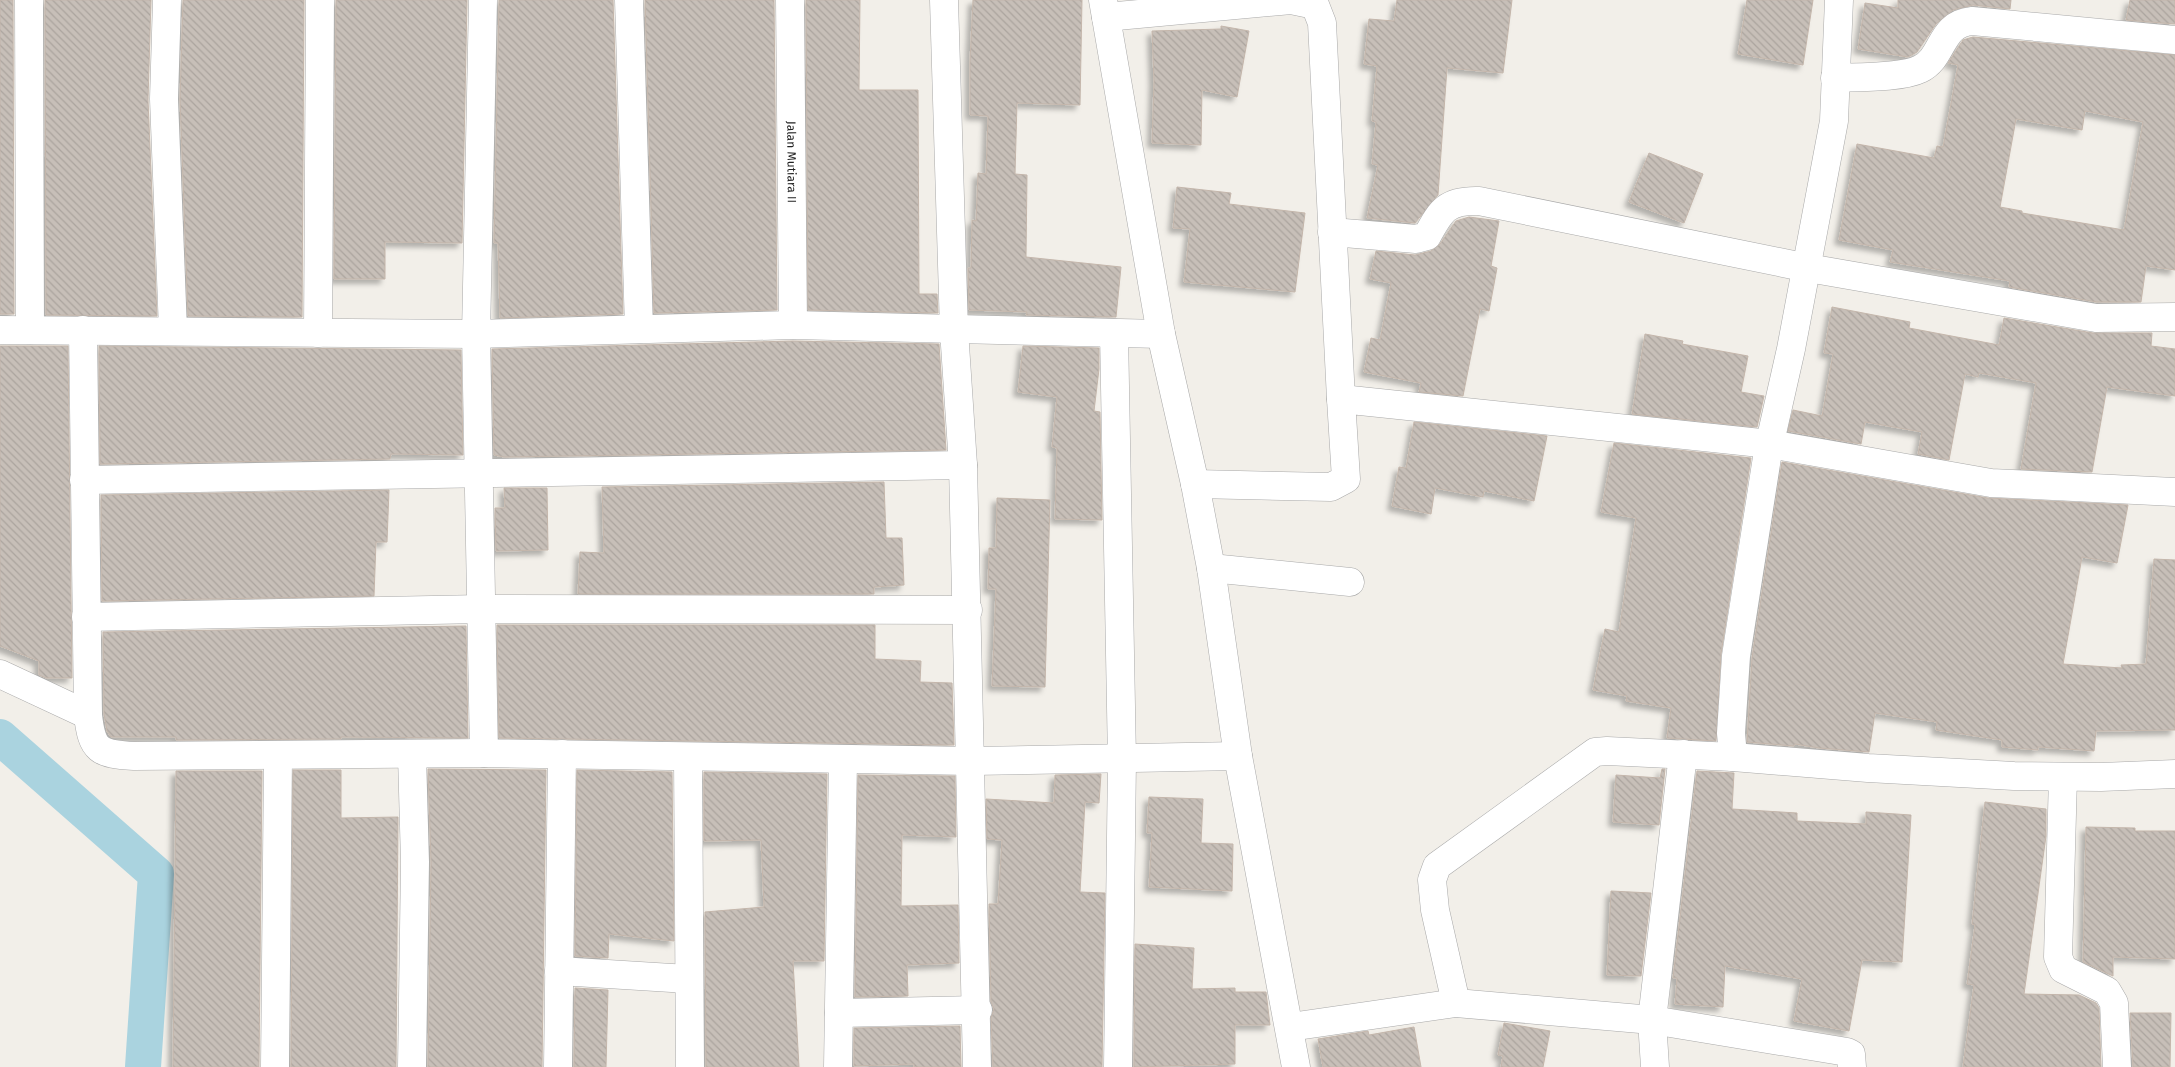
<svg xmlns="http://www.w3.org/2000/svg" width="2175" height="1067" font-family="'Fira Sans',sans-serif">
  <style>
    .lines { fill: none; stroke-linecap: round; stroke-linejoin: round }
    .canal { stroke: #aad3df; stroke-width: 36 }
    .building { fill: url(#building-back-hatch); stroke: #c4b6ab; fill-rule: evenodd; filter: url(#shadow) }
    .minor-casing { stroke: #a9a9a9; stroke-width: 29 }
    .minor { stroke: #fff; stroke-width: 28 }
    .labels { text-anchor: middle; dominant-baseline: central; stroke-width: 4; stroke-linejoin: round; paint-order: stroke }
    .street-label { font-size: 12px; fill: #222; stroke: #fff }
  </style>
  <defs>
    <pattern id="building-back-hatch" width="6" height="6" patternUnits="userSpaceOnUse" patternTransform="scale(1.25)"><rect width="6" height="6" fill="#c7bfb8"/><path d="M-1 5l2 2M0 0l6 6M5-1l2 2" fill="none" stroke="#aba49e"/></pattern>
    <filter id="shadow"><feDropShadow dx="-4.5" dy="4.5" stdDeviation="2.5" flood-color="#0004"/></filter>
  </defs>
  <rect width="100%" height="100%" fill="#f2efe9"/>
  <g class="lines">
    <path class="canal" d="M 0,737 L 156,874 L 143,1067"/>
  </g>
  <g class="building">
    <path d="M 0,0 L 13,0 L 14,314 L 0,314 Z"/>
    <path d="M 45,0 L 151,0 L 148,100 L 157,316 L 46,315 Z"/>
    <path d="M 183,0 L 304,0 L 302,317 L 188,316 L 180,99 Z"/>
    <path d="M 336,0 L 467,0 L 462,243 L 385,242 L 385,279 L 334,279 Z"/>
    <path d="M 499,0 L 613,0 L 623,314 L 500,318 L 498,243 L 494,243 Z"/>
    <path d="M 645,0 L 774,0 L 777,310 L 654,313 Z"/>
    <path d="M 806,0 L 860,0 L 859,90 L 918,90 L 919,294 L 937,294 L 938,313 L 808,310 Z"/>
    <path d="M 973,0 L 1082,0 L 1080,105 L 1017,103 L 1015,174 L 1027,175 L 1026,257 L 1121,267 L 1116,317 L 1026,315 L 1027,312 L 969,310 L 968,268 L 971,268 L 972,220 L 976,221 L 978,173 L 986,174 L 988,116 L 970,115 L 970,61 Z"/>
    <path d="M 1397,0 L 1512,0 L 1503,73 L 1447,68 L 1438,195 L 1415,223 L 1367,218 L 1378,165 L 1372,164 L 1376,122 L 1372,121 L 1377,66 L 1364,64 L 1369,19 L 1394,21 Z"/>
    <path d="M 1747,0 L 1813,0 L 1803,65 L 1738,54 Z"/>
    <path d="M 1898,0 L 2011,0 L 2010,9 L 1973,5 L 1953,10 L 1936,24 L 1917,52 L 1908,57 L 1858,49 L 1865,3 L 1898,8 Z"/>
    <path d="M 2130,0 L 2175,0 L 2175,24 L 2126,20 Z"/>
    <path d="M 1221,26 L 1249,31 L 1237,97 L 1202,90 L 1201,145 L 1152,143 L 1154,81 L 1152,31 L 1221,29 Z"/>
    <path d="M 1973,37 L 2175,55 L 2175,270 L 2146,266 L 2141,302 L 2097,302 L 2009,287 L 2010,281 L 1890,262 L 1893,250 L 1839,240 L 1857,144 L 1934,158 L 1937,146 L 1943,147 L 1958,65 L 1948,63 L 1963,40 ZM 2085,111 L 2143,122 L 2124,230 L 2022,213 L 2022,211 L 2000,207 L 2016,119 L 2082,130 Z"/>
    <path d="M 1649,153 L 1703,174 L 1684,223 L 1629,202 Z"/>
    <path d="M 1177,187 L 1231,193 L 1229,204 L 1305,213 L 1295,292 L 1184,282 L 1190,229 L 1173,228 Z"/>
    <path d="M 1469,217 L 1499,221 L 1491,266 L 1497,268 L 1489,311 L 1480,309 L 1463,396 L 1419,392 L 1421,383 L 1364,372 L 1371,338 L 1380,340 L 1391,283 L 1370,279 L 1376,251 L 1415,255 L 1431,251 L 1440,244 L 1456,221 Z"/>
    <path d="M 1832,307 L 1910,322 L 1909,328 L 1999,345 L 2004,318 L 2093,333 L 2152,333 L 2151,346 L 2175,349 L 2175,396 L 2107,387 L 2092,472 L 2021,469 L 2036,383 L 1979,373 L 1978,377 L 1965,374 L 1949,460 L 1918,454 L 1922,432 L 1865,422 L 1861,444 L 1788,431 L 1793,410 L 1822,416 L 1833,354 L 1824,353 Z"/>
    <path d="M 1645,334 L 1683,341 L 1682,344 L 1748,356 L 1741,392 L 1764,396 L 1757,427 L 1632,414 Z"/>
    <path d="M 793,341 L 939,344 L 946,450 L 504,457 L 494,455 L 492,349 Z"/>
    <path d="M 0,346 L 68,346 L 72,678 L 46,678 L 39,675 L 39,661 L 0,646 Z"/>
    <path d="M 99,346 L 461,350 L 463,455 L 391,454 L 390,459 L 100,464 Z"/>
    <path d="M 1023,346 L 1099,348 L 1099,369 L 1094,411 L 1100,412 L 1102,520 L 1055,519 L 1057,448 L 1052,447 L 1057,397 L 1018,392 Z"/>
    <path d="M 1414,422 L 1547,436 L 1534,501 L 1484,491 L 1483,497 L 1435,488 L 1431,514 L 1392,506 L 1399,467 L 1406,468 Z"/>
    <path d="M 1614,443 L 1751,458 L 1721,654 L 1716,741 L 1667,738 L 1671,708 L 1626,701 L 1627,696 L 1593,690 L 1605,629 L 1619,632 L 1636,518 L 1601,512 Z"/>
    <path d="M 1782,462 L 1988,498 L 2128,505 L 2117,563 L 2082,557 L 2063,664 L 2122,668 L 2121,665 L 2146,664 L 2154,559 L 2175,560 L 2175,730 L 2096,731 L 2094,751 L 2038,747 L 2038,750 L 2002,747 L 2002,740 L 1936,730 L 1937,722 L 1875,713 L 1869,752 L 1819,748 L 1795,744 L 1794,746 L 1747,742 L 1752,658 Z"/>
    <path d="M 884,482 L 886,538 L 902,538 L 904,585 L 874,587 L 874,594 L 578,594 L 580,552 L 604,553 L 602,487 Z"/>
    <path d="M 504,488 L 547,488 L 548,550 L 496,551 L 495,508 L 505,508 Z"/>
    <path d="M 389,490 L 387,542 L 376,542 L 374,596 L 102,601 L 101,495 Z"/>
    <path d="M 997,498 L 1050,500 L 1045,687 L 992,686 L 996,589 L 988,589 L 989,548 L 996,548 Z"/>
    <path d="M 497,625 L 875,625 L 875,659 L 921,661 L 920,682 L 952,683 L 954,745 L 499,738 Z"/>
    <path d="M 466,626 L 468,738 L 341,737 L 341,739 L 176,740 L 176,737 L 111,737 L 107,731 L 104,714 L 103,632 Z"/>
    <path d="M 428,769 L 546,770 L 542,1067 L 428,1067 L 431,862 Z"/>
    <path d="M 1662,769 L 1665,769 L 1659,825 L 1613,822 L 1616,775 L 1660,778 Z"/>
    <path d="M 293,770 L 341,770 L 341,818 L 398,817 L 396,1067 L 291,1067 Z"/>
    <path d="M 577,770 L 672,772 L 674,941 L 609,934 L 608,958 L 575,956 Z"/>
    <path d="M 176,771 L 262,771 L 259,1067 L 173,1067 Z"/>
    <path d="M 1697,771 L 1734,773 L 1732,809 L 1797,813 L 1797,821 L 1866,824 L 1866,812 L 1911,815 L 1902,962 L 1862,960 L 1849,1031 L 1794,1021 L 1802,979 L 1725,966 L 1723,1007 L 1675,1004 L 1677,978 L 1673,978 Z"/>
    <path d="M 704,772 L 827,774 L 824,961 L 793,961 L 799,1067 L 706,1067 L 705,912 L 764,907 L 761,840 L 704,841 Z"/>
    <path d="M 1101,774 L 1099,803 L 1085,802 L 1080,892 L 1105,893 L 1102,1067 L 993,1067 L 991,1018 L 994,1009 L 991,1002 L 989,904 L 998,904 L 1002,840 L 987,839 L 986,799 L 1054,803 L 1055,775 Z"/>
    <path d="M 858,775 L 955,776 L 956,837 L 902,835 L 901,906 L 958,905 L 959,963 L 907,965 L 908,996 L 855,997 Z"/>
    <path d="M 1149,797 L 1203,799 L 1201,843 L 1233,844 L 1232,891 L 1149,887 L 1152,833 L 1147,833 Z"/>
    <path d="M 1985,802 L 2046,809 L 2046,836 L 2024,994 L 2079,995 L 2096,1003 L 2099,1008 L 2101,1067 L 1963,1067 L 1974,985 L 1967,984 L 1975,925 L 1972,924 Z"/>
    <path d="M 2086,827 L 2135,828 L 2135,831 L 2175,831 L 2175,959 L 2113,957 L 2113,976 L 2083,962 Z"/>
    <path d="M 1611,891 L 1651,893 L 1641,976 L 1607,975 Z"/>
    <path d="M 1135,944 L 1194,948 L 1192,989 L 1235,988 L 1235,992 L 1266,992 L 1270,1025 L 1235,1025 L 1235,1064 L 1134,1067 Z"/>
    <path d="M 575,988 L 608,990 L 606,1067 L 574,1067 Z"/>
    <path d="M 2130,1013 L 2171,1013 L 2170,1067 L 2133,1067 Z"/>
    <path d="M 1504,1023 L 1550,1031 L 1543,1067 L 1501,1067 L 1503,1056 L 1498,1055 Z"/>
    <path d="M 960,1026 L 961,1067 L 914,1067 L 914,1064 L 854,1066 L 854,1028 Z"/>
    <path d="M 1414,1027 L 1421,1067 L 1323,1067 L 1318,1039 L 1368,1031 L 1369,1035 Z"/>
  </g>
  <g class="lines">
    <defs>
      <g id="minor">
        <path d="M 29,0 L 30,330"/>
        <path d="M 167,0 L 164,99 L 173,330"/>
        <path d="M 483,0 L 476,334 L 484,753 L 972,761 L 1238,756"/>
        <path d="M 629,0 L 639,329"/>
        <path id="s1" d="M 790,0 L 793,325"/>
        <path d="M 944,0 L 954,330 L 963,465 L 977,1067"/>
        <path d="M 1103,0 L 1161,334 L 1195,484 L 1211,568 L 1238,756 L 1296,1067"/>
        <path d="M 1106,17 L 1291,0 L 1315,5 L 1322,23 L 1341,399"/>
        <path d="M 1835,78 C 1856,77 1902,78 1920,69 C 1944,58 1939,24 1972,21 L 2175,40"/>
        <path d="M 1332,232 L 1416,239 L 1427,236 C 1441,210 1447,200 1479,201 L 1808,268 L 2096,318 L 2175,317"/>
        <path d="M 0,330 L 476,334 L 793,325 L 1161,334"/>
        <path d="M 83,330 L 88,715 C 92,751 99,754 134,756 L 484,753"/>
        <path d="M 318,333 L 320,0"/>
        <path d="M 1114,333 L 1122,760 L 1118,1067"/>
        <path d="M 84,480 L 963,465"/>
        <path d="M 1195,484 L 1331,487 L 1346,479 L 1341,399 L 1770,444 L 1991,483 L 2175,492"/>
        <path d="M 1211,568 L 1350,582"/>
        <path d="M 86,617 L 482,609 L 968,610"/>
        <path d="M 0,674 L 88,715"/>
        <path d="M 412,755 L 415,862 L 412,1067"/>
        <path d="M 688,757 L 690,1067"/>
        <path d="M 1733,757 L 1731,733 L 1736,656 L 1768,451 L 1791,349 L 1834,121 L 1839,0"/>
        <path d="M 2063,777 L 2058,957 L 2063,969 L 2107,991 L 2114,1003 L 2117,1067"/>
        <path d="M 559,971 L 688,979"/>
        <path d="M 1456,1003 L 1435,910 L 1432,880 L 1437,866 L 1595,752 L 1607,751 L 1733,757 L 1868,768 L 2014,776 L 2101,777 L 2175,774"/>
        <path d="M 839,1013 L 978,1010"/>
        <path d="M 1290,1027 L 1456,1003 L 1652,1020 L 1847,1052 L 1851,1054 L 1852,1067"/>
        <path d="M 275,1067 L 278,756"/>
        <path d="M 558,1067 L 562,754"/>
        <path d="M 838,1067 L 843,760"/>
        <path d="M 1655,1067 L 1652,1020 L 1683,754"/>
      </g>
    </defs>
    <use href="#minor" class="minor-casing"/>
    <use href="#minor" class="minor"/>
  </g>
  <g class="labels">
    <g class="street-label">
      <text stroke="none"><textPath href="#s1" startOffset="162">Jalan Mutiara II</textPath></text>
    </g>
  </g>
</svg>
